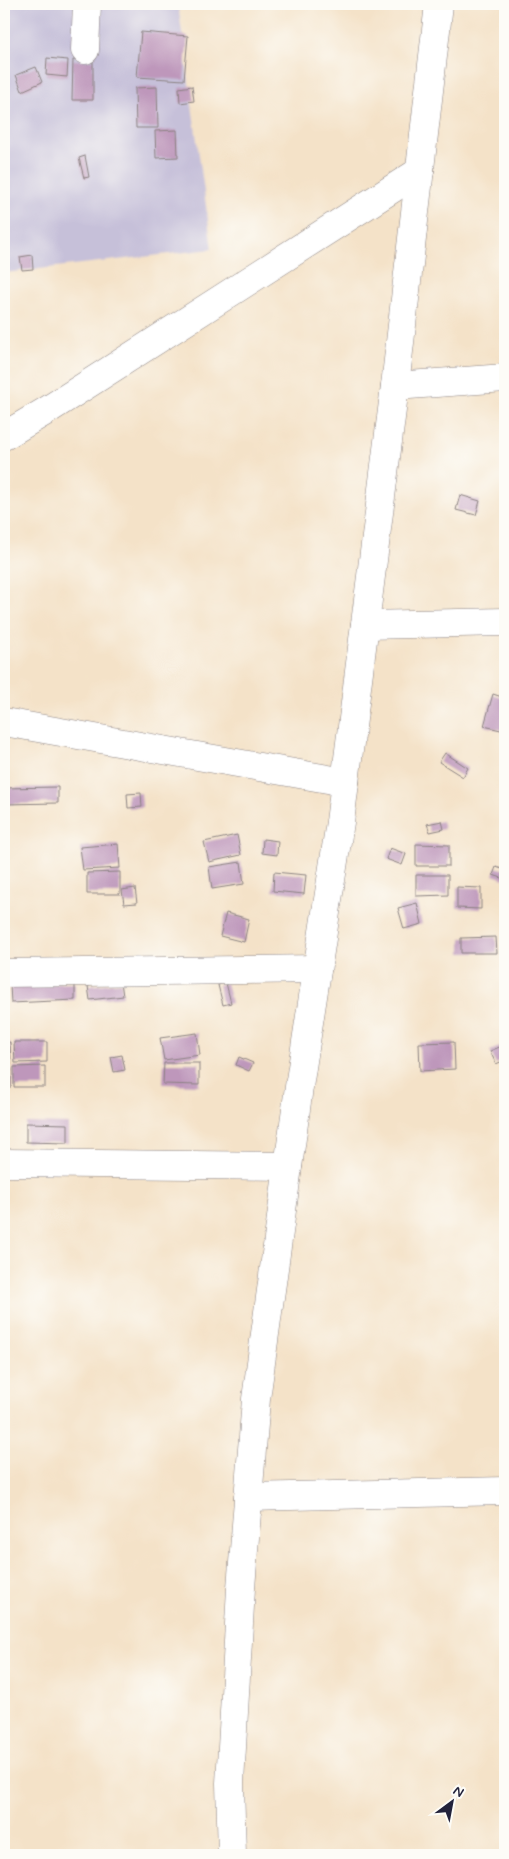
<svg xmlns="http://www.w3.org/2000/svg" width="509" height="1859" font-family="Mynerve,sans-serif">
  <style>
    .industrial { fill: #c6c0d9 }
    .building { fill: #be97bb }
    .lines { fill: none; stroke-linecap: round; stroke-linejoin: round }
    .minor-casing { stroke: #8b8282; stroke-width: 29 }
    .tertiary-casing { stroke: #8b8282; stroke-width: 29 }
    .minor { stroke: #fff; stroke-width: 28 }
    .tertiary { stroke: #fff; stroke-width: 28 }
  </style>
  <rect width="100%" height="100%" fill="#fdfcf7"/>
  <filter id="ink" filterUnits="userSpaceOnUse"><feTurbulence type="fractalNoise" baseFrequency=".02" numOctaves="2"/><feDisplacementMap in="SourceGraphic" scale="10" xChannelSelector="R" yChannelSelector="G"/><feConvolveMatrix kernelMatrix="1 2 1 2 8 2 1 2 1" color-interpolation-filters="sRGB"/></filter>
  <filter id="wash" filterUnits="userSpaceOnUse"><feTurbulence type="fractalNoise" baseFrequency=".0096" numOctaves="4" result="noise"/><feDisplacementMap in="SourceGraphic" scale="20" xChannelSelector="R" yChannelSelector="G"/><feGaussianBlur stdDeviation="1.12" result="paint"/><feColorMatrix in="noise" values="0 0 0 0 0 0 0 0 0 0 0 0 0 0 0 0 0 1.4 0 .05"/><feComposite in="paint" operator="in"/></filter>
  <g filter="url(#wash)">
    <rect width="100%" height="100%" fill="#f4e2c8"/>
    <path class="industrial" d="M 4,4 L 178,4 L 212,249 L 4,273 Z"/>
    <g id="blocks">
      <g class="building">
        <path d="M 141,32 L 188,36 L 184,80 L 137,77 Z"/>
        <path d="M 47,58 L 68,60 L 67,77 L 46,75 Z"/>
        <path d="M 73,60 L 93,61 L 93,100 L 72,100 Z"/>
        <path d="M 36,67 L 42,82 L 22,91 L 16,75 Z"/>
        <path d="M 192,86 L 194,101 L 180,103 L 179,88 Z"/>
        <path d="M 157,87 L 158,128 L 136,128 L 135,88 Z"/>
        <path d="M 177,130 L 178,157 L 156,158 L 155,131 Z"/>
        <path d="M 85,156 L 89,177 L 84,178 L 79,158 Z"/>
        <path d="M 32,255 L 33,269 L 22,270 L 20,257 Z"/>
        <path d="M 460,495 L 480,501 L 476,515 L 456,510 Z"/>
        <path d="M 493,694 L 505,698 L 505,731 L 484,726 Z"/>
        <path d="M 445,753 L 468,768 L 463,777 L 439,762 Z"/>
        <path d="M 58,787 L 58,803 L 4,804 L 4,788 Z"/>
        <path d="M 141,793 L 142,807 L 128,808 L 127,794 Z"/>
        <path d="M 442,821 L 444,829 L 430,832 L 427,824 Z"/>
        <path d="M 237,835 L 241,855 L 209,862 L 204,842 Z"/>
        <path d="M 263,839 L 278,841 L 277,855 L 262,853 Z"/>
        <path d="M 118,844 L 120,868 L 83,870 L 80,847 Z"/>
        <path d="M 416,844 L 449,845 L 449,866 L 416,866 Z"/>
        <path d="M 390,848 L 406,854 L 402,865 L 386,859 Z"/>
        <path d="M 241,862 L 244,884 L 212,889 L 209,867 Z"/>
        <path d="M 496,867 L 505,870 L 505,879 L 493,875 Z"/>
        <path d="M 120,872 L 120,894 L 87,894 L 87,873 Z"/>
        <path d="M 274,872 L 306,875 L 304,894 L 273,891 Z"/>
        <path d="M 416,875 L 448,875 L 448,895 L 416,896 Z"/>
        <path d="M 457,887 L 481,888 L 481,909 L 457,908 Z"/>
        <path d="M 135,888 L 137,903 L 124,904 L 122,890 Z"/>
        <path d="M 417,903 L 422,924 L 404,929 L 398,908 Z"/>
        <path d="M 226,913 L 249,919 L 244,942 L 220,936 Z"/>
        <path d="M 496,937 L 497,953 L 461,953 L 461,938 Z"/>
        <path d="M 121,982 L 123,996 L 90,1000 L 88,986 Z"/>
        <path d="M 75,983 L 75,1000 L 11,1003 L 10,985 Z"/>
        <path d="M 226,983 L 231,1003 L 223,1005 L 218,985 Z"/>
        <path d="M 197,1033 L 200,1055 L 164,1060 L 160,1038 Z"/>
        <path d="M 10,1042 L 11,1064 L 4,1064 L 4,1043 Z"/>
        <path d="M 14,1042 L 47,1042 L 47,1062 L 15,1063 Z"/>
        <path d="M 454,1042 L 455,1069 L 420,1071 L 419,1043 Z"/>
        <path d="M 502,1046 L 505,1053 L 505,1060 L 496,1064 L 490,1051 Z"/>
        <path d="M 122,1055 L 125,1070 L 114,1072 L 111,1057 Z"/>
        <path d="M 239,1057 L 253,1063 L 249,1071 L 236,1065 Z"/>
        <path d="M 164,1063 L 199,1063 L 199,1085 L 163,1084 Z"/>
        <path d="M 45,1066 L 45,1087 L 14,1087 L 14,1067 Z"/>
        <path d="M 4,1068 L 11,1069 L 11,1088 L 4,1088 Z"/>
        <path d="M 26,1123 L 68,1124 L 68,1143 L 26,1142 Z"/>
      </g>
    </g>
  </g>
  <g filter="url(#ink)">
    <use href="#blocks" fill-opacity="0" stroke="#8b8282" stroke-width="1"/>
    <g class="lines">
      <defs>
        <g id="minor">
          <path d="M 85,50 L 87,4"/>
          <path d="M 395,386 L 505,378"/>
          <path d="M 4,436 L 46,411 L 420,171"/>
          <path d="M 365,625 L 505,622"/>
          <path d="M 4,722 L 345,782"/>
          <path d="M 4,973 L 317,969"/>
          <path d="M 4,1163 L 288,1166"/>
          <path d="M 248,1497 L 505,1491"/>
        </g>
        <path id="tertiary" d="M 232,1855 L 230,1783 L 241,1588 L 256,1399 L 299,1087 L 340,822 L 395,386 L 439,4"/>
      </defs>
      <use href="#minor" class="minor-casing"/>
      <use href="#tertiary" class="tertiary-casing"/>
      <use href="#minor" class="minor"/>
      <use href="#tertiary" class="tertiary"/>
    </g>
  </g>
  <rect width="509" height="1859" fill="none" stroke="#fdfcf7" stroke-width="20"/>
  <g transform="translate(452 1802) rotate(32)" stroke="#fdfcf7" stroke-width="4" paint-order="stroke">
  <path d="M0-4L9 19L0 12L-9 19Z" fill="#22223b"/>
  <text y="-8" font-size="14" font-weight="bold" text-anchor="middle" fill="#22223b">N</text>
  </g>
</svg>
